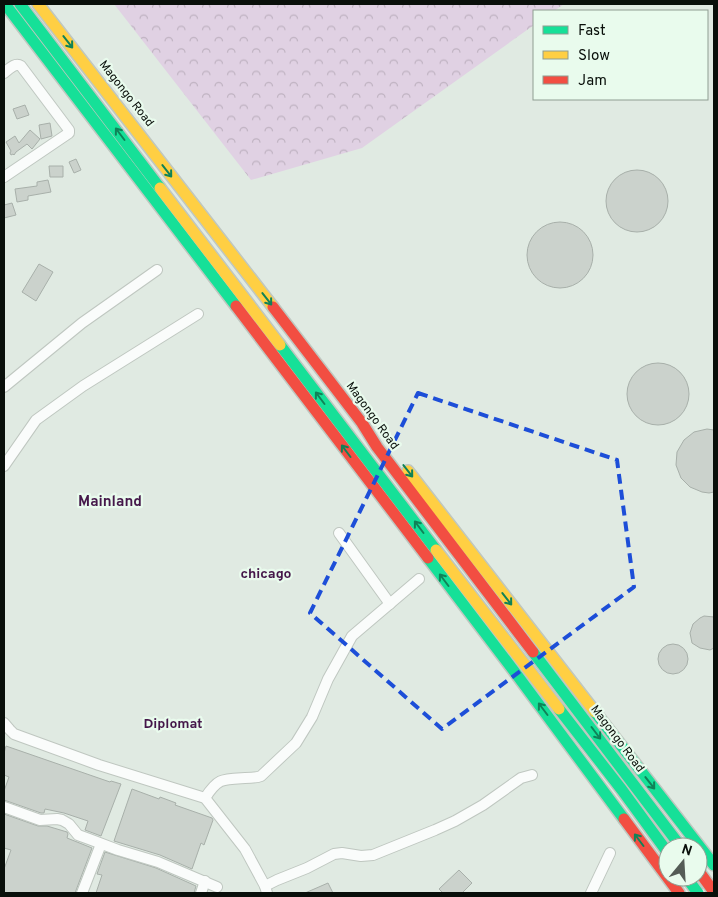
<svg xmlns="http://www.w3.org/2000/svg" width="718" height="897" font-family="Overpass,sans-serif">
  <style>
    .forest { fill: url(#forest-crowns) }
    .building { fill: #cbd2cc; stroke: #a8b0aa }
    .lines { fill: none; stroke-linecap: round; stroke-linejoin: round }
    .street-casing { stroke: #bfc7c0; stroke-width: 12 }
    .fast-casing { stroke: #bfc7c0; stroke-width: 14 }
    .slow-casing { stroke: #bfc7c0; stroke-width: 14 }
    .jam-casing { stroke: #bfc7c0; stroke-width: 14 }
    .street { stroke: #fafcfb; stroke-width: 10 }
    .fast { stroke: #16e098; stroke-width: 11 }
    .slow { stroke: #ffcf43; stroke-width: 11 }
    .jam { stroke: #f24e42; stroke-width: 11 }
    .fast-bridge-casing { stroke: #bfc7c0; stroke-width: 14; stroke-linecap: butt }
    .jam-bridge-casing { stroke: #bfc7c0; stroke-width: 14; stroke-linecap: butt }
    .fast-bridge { stroke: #16e098; stroke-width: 11 }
    .jam-bridge { stroke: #f24e42; stroke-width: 11 }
    .oneway { stroke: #108258 }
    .marked { fill: none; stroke: #1d4ed8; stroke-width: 4; stroke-dasharray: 10 6; stroke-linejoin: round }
    .labels { text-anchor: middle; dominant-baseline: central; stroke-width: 4.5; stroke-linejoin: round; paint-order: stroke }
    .street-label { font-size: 12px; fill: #090f0a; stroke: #e9fbed }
    .neighbourhood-label { font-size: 14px; font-weight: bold; fill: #45184a; stroke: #e9fbed }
    .quarter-label { font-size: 15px; font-weight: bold; fill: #45184a; stroke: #e9fbed }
  </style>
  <defs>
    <pattern id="forest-crowns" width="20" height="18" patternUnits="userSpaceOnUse" patternTransform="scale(1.25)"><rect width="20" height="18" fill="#e0d1e3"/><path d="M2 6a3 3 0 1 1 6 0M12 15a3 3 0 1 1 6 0" fill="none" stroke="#bfb2c1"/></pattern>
  </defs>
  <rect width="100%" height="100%" fill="#e0eae2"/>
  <path class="forest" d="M 114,4 L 564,4 L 554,11 L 534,11 L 534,25 L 362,148 L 251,180 Z"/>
  <g class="building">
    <path d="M 25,105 L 29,115 L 17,119 L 13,109 Z"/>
    <path d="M 50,123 L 52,136 L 41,139 L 39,125 Z"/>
    <path d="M 30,130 L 40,139 L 32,149 L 27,144 L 16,152 L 14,155 L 13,154 L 11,155 L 10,153 L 11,151 L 6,142 L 15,136 L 19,143 Z"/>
    <path d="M 76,159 L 81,170 L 74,173 L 69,162 Z"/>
    <path d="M 49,166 L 63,166 L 63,177 L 50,177 Z"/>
    <circle cx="637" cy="201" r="31"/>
    <path d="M 48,180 L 51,192 L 28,196 L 28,200 L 17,202 L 15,189 L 37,186 L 37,182 Z"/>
    <path d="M 12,203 L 16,215 L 4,218 L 4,205 Z"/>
    <circle cx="560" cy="255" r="33"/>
    <path d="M 39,264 L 53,272 L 36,301 L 22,292 Z"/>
    <circle cx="658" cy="394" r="31"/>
    <path d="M 707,429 L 714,430 L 714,492 L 709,493 L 702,492 L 690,487 L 681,478 L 676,465 L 677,452 L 684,440 L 694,432 Z"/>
    <path d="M 704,616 L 714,617 L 714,648 L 710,650 L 700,648 L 692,643 L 690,633 L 693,624 L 700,618 Z"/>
    <circle cx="673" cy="659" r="15"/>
    <path d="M 6,746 L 110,782 L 111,781 L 121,784 L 101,836 L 85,830 L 88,821 L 64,813 L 45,809 L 44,813 L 41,813 L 4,800 L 4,791 L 9,777 L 4,775 L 4,753 Z"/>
    <path d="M 132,789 L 159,799 L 160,797 L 176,803 L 175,805 L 212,818 L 213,820 L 204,845 L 201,843 L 192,869 L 160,855 L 114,841 Z"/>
    <path d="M 4,814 L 38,826 L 47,826 L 67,832 L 68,834 L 67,838 L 92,848 L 75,893 L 4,893 L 4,869 L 11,850 L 4,848 Z"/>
    <path d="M 105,852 L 156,868 L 196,886 L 194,893 L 96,893 L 102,875 L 97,874 Z"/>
    <path d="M 459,870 L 472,883 L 462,893 L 443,893 L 439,889 Z"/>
    <path d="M 328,883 L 333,893 L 305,893 Z"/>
  </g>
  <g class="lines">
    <defs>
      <g id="street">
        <path d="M 4,73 C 9,69 15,62 21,66 L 69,130 L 69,133 L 66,135 L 4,177"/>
        <path d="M 4,387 L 82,323 L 157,270"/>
        <path d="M 4,466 L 36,420 L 83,386 L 198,314"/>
        <path d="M 339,533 L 390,604"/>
        <path d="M 4,723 L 10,730 L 14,734 L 99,765 L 205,798 L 245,849 L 265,886 L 267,893"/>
        <path d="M 205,798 C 218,778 222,779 245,778 C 251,778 256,778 261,776 L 296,743 L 312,717 L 328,679 L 352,636 L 419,579"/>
        <path d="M 4,807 L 40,820 L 57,819 L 62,820 L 69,824 L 78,835 L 89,839 L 118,850 L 158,862 L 217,887"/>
        <path d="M 265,886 L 277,880 L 307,868 L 334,854 L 342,853 L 361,856 L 373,855 L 435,830 L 455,821 L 483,805 L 521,778 L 532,775"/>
        <path d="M 82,893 L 101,844"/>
        <path d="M 201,893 L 205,881"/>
        <path d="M 591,893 L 610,853"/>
      </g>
      <g id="fast">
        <path d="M 5,4 L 236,306"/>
        <path d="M 20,4 L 160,188"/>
        <path d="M 280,345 L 436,550"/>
        <path d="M 428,558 L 514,671 L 624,819"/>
        <path d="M 533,652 L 681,847"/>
        <path d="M 559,709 L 622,790 L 668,853"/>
        <path d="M 595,712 L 714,865"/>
      </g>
      <g id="slow">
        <path d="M 38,4 L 273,307"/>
        <path d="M 160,188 L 280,345"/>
        <path d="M 408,471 L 595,712"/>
        <path d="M 436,550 L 559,709"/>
      </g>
      <g id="jam">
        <path d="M 236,306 L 428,558"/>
        <path d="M 273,307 L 362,423 L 377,447 L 533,652"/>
        <path d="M 624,819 L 679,893"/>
      </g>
    </defs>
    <use href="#street" class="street-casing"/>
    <use href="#fast" class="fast-casing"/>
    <use href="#slow" class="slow-casing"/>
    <use href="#jam" class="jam-casing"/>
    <use href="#street" class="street"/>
    <use href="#fast" class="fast"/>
    <use href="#slow" class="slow"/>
    <use href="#jam" class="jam"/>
    <defs>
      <path id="fast-bridge" d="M 686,877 L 698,893"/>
      <path id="jam-bridge" d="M 698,870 L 714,892"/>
    </defs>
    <use href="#fast-bridge" class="fast-bridge-casing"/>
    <use href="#jam-bridge" class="jam-bridge-casing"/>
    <use href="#fast-bridge" class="fast-bridge"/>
    <use href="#jam-bridge" class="jam-bridge"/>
  </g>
  <defs><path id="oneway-shaft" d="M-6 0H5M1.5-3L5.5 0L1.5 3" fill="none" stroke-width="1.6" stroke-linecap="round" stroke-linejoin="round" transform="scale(1.25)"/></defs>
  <g class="oneway">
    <use href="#oneway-shaft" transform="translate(68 42) rotate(52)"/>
    <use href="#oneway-shaft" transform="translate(120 134) rotate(-127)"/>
    <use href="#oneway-shaft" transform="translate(167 171) rotate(52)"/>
    <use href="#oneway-shaft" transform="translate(267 299) rotate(52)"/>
    <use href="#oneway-shaft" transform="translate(320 398) rotate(-127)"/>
    <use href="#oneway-shaft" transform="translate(346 451) rotate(-127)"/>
    <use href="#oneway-shaft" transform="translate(408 471) rotate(52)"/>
    <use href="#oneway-shaft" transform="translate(419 527) rotate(-127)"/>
    <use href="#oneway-shaft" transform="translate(444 580) rotate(-127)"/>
    <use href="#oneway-shaft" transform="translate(507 599) rotate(52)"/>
    <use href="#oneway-shaft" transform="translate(543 709) rotate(-127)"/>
    <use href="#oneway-shaft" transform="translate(596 733) rotate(53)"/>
    <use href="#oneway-shaft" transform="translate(650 783) rotate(52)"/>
    <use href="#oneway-shaft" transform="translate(639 840) rotate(-127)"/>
  </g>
  <path class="marked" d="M 418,393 L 617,460 L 634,587 L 442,729 L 310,613 Z"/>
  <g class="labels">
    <g class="street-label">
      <text transform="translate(126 94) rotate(52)">Magongo Road</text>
      <text transform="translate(372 416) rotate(54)">Magongo Road</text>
      <text transform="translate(617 739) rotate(53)">Magongo Road</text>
    </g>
    <g class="neighbourhood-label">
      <text x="266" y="574">chicago</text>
      <text x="173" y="724">Diplomat</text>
    </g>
    <g class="quarter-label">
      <text x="110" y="502">Mainland</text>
    </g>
  </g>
  <rect width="718" height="897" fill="none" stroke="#090f0a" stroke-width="10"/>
  <rect x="533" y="10" width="175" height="90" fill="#e9fbed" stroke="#8f9d92"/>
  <rect x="543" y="26" width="25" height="8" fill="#16e098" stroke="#8f9d92"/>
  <text x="578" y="35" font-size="15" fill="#090f0a">Fast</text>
  <rect x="543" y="51" width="25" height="8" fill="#ffcf43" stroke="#8f9d92"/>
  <text x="578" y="60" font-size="15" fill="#090f0a">Slow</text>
  <rect x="543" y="76" width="25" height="8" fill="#f24e42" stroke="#8f9d92"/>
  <text x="578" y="85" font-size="15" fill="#090f0a">Jam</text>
  <g transform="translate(683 862) rotate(18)"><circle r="24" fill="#e9fbed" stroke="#8f9d92"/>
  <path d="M0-4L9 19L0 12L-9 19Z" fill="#545c56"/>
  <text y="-8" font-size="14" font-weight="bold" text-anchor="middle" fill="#090f0a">N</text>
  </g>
</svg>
